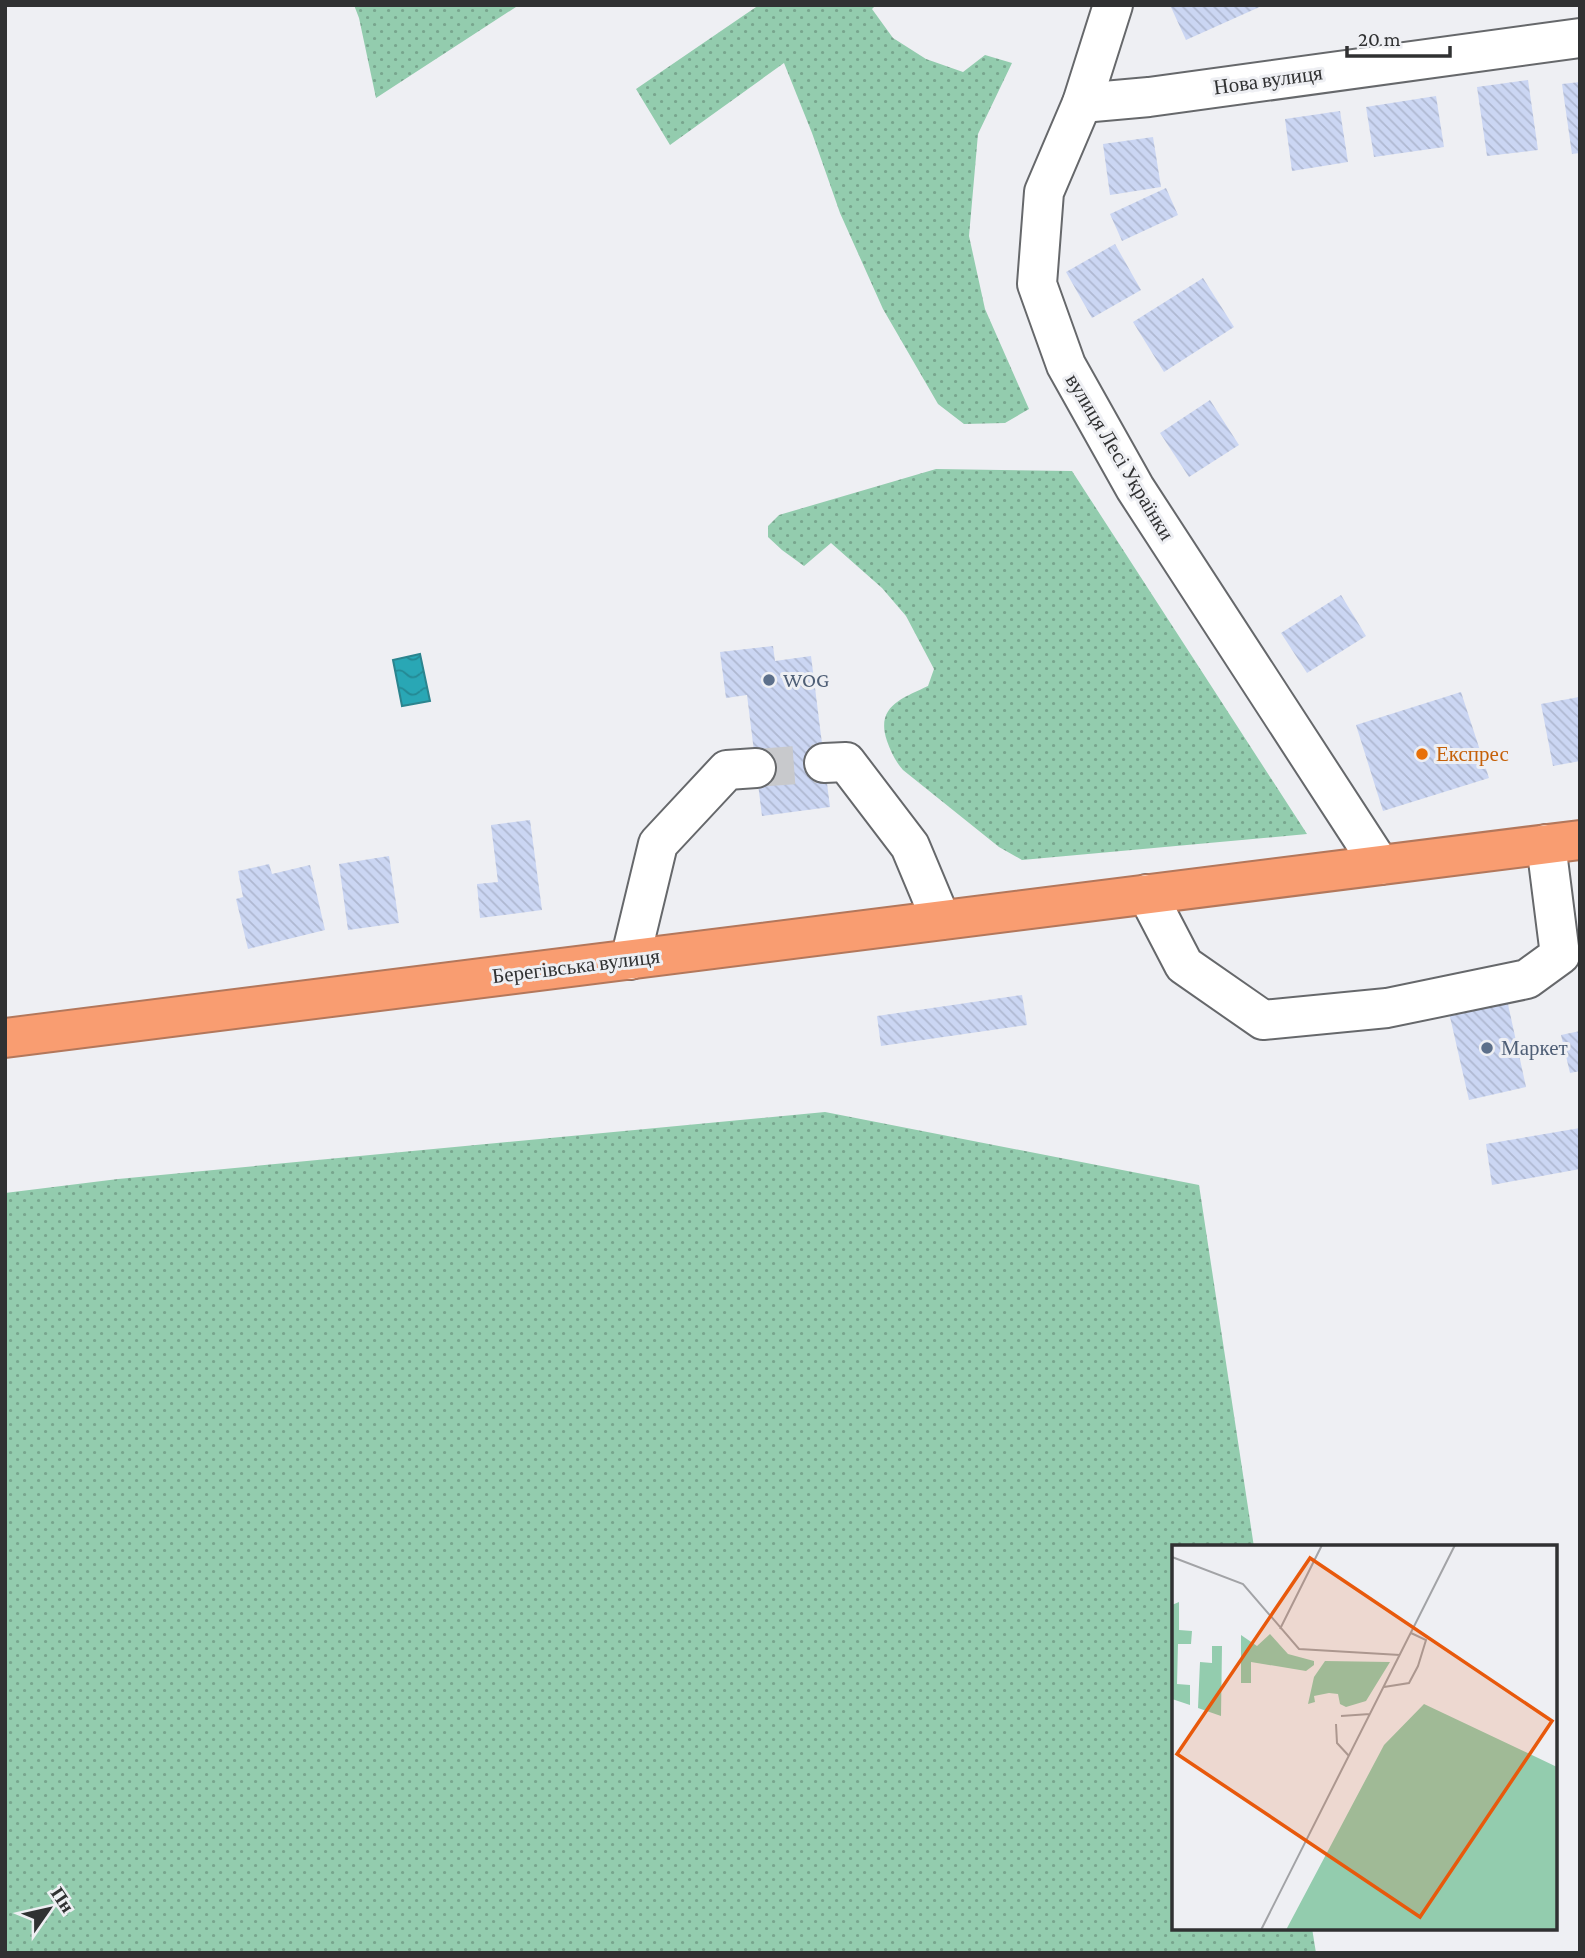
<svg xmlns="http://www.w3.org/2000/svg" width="1585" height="1958" font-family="'Crimson Pro',serif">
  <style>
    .grass { fill: url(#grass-dots) }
    .water { fill: url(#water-waves); stroke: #2b848e; stroke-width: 2 }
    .building { fill: url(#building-back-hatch) }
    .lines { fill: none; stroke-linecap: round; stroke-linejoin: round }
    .minor-tunnel { stroke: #c8c9cc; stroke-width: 38; stroke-dasharray: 38 19; stroke-linecap: butt }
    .minor-casing { stroke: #66686b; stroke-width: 42 }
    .highway-casing { stroke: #b3775b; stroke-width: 42 }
    .minor { stroke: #fff; stroke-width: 38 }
    .highway { stroke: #f99d71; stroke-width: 38 }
    .service-dot { fill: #5c6f8a; stroke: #eeeff3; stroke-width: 2.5 }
    .food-dot { fill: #e8710a; stroke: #eeeff3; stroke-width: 2.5 }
    .labels { text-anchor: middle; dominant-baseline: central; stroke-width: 6; stroke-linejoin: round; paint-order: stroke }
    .street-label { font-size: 21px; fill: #303132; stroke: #eeeff3 }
    .service-label { font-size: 21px; fill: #4e5e75; stroke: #eeeff3; text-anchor: start }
    .food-label { font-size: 21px; fill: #c56008; stroke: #eeeff3; text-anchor: start }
    .inset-road { fill: none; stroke: #a2a3a6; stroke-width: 2 }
    .view { fill: #e8590c; fill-opacity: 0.15; stroke: #e8590c; stroke-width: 3.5 }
    .inset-edge { fill: none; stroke: #303132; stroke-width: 3.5 }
  </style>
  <defs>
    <pattern id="grass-dots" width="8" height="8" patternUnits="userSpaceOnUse" patternTransform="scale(1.75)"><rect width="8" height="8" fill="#93ccae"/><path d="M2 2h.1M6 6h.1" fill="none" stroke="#78a68e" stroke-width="1.8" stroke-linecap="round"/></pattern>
    <pattern id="water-waves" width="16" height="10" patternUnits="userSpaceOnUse" patternTransform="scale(1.75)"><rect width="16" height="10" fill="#29a7b5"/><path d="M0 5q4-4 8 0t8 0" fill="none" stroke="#248994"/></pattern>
    <pattern id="building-back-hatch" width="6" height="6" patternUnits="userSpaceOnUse" patternTransform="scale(1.75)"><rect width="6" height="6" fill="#cbd6f3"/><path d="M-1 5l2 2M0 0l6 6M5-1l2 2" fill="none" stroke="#afb8d1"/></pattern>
  </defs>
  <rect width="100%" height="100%" fill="#eeeff3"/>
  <g class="grass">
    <path d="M 354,5 L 519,5 L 376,98 L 359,18 Z"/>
    <path d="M 759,5 L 876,5 L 872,9 L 893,38 L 926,59 L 963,72 L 985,55 L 1012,63 L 978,134 L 969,236 L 985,309 L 1029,409 L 1005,423 L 964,424 L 938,404 L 883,309 L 840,213 L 812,133 L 784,63 L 670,145 L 636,89 Z"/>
    <path d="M 936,469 L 1072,471 L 1307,834 L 1022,860 L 999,847 L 903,770 C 895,761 891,752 887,741 C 875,706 903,698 928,686 L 934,669 L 906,616 L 882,588 L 831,543 L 804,566 L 782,550 L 768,537 L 768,526 L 779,515 Z"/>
    <path d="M 825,1112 L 1199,1185 L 1254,1547 L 1174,1547 L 1174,1928 L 1312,1928 L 1316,1953 L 5,1953 L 5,1193 L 118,1179 Z"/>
  </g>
  <path class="water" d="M 420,654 L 430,701 L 402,706 L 393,660 Z"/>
  <g class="building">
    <path d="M 1170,5 L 1264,5 L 1186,40 Z"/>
    <path d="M 1528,80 L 1538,150 L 1487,156 L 1477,87 Z"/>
    <path d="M 1580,82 L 1580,153 L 1572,154 L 1562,84 Z"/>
    <path d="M 1436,96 L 1444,147 L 1374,157 L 1366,107 Z"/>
    <path d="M 1340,111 L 1348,162 L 1292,171 L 1285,119 Z"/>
    <path d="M 1153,137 L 1161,187 L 1110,195 L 1103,144 Z"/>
    <path d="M 1166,188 L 1178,215 L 1122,241 L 1110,214 Z"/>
    <path d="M 1115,244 L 1141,290 L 1092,318 L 1066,272 Z"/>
    <path d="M 1203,278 L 1234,327 L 1164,372 L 1133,322 Z"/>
    <path d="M 1210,400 L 1239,445 L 1189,477 L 1160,433 Z"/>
    <path d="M 1341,595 L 1366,636 L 1307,673 L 1281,633 Z"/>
    <path d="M 773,646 L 775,661 L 811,656 L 830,807 L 762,816 L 747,695 L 726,698 L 720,652 Z"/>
    <path d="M 1461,692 L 1489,778 L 1383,811 L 1356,725 Z"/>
    <path d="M 1579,697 L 1580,761 L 1553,766 L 1541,704 Z"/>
    <path d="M 530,820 L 542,910 L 480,918 L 477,884 L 498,882 L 491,825 Z"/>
    <path d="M 389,856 L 399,923 L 348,930 L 339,864 Z"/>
    <path d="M 269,864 L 272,874 L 310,865 L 325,930 L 248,949 L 236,899 L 243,897 L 238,871 Z"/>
    <path d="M 1022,995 L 1027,1025 L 881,1046 L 877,1016 Z"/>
    <path d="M 1506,995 L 1526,1087 L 1469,1100 L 1448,1008 Z"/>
    <path d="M 1580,1031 L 1580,1071 L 1570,1073 L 1561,1035 Z"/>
    <path d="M 1580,1128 L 1580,1169 L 1492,1185 L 1486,1144 Z"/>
  </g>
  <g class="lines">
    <path class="minor-tunnel" d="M 756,768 L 824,763"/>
    <defs>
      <g id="minor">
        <path d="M 1113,5 L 1082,103 L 1044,192 L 1037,284 L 1066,365 L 1135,488 L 1380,865"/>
        <path d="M 1082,103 L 1149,97 L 1580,38"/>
        <path d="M 824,763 L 846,762 L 910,846 L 941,920"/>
        <path d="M 1147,894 L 1184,965 L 1263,1020 L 1387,1008 L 1527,979 L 1560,955 L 1546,844"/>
        <path d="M 630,960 L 658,844 L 727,770 L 756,768"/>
      </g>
      <path id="highway" d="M 5,1038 L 1580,840"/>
    </defs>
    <use href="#minor" class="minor-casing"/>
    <use href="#highway" class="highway-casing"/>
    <use href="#minor" class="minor"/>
    <use href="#highway" class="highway"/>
  </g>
  <g class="service-dot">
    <circle cx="769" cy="680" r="7"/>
    <circle cx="1487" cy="1048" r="7"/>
  </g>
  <circle class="food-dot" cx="1422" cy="754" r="7"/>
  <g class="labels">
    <g class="street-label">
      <text transform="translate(1268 80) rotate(-8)">Нова вулиця</text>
      <text transform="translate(1120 457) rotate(59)">вулиця Лесі Українки</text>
      <text transform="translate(576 966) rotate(-7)">Берегівська вулиця</text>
    </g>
    <g class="service-label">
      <text x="783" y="680">WOG</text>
      <text x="1501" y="1048">Маркет</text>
    </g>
    <g class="food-label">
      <text x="1436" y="754">Експрес</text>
    </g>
  </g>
  <g transform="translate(1172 1545)">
    <rect width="385" height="385" fill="#eeeff3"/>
    <path d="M 7,57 L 7,85 L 20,86 L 19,99 L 6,99 L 5,139 L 18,140 L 18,160 L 0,154 L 0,60 ZM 98,89 L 116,109 L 142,116 L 142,120 L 134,126 L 79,117 L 79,138 L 69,138 L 69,90 L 85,101 ZM 40,101 L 50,101 L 49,171 L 26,163 L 28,117 L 40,118 ZM 153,116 L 218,117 L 194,156 L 174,162 L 168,159 L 166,149 L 157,148 L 142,151 L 143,157 L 136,159 L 142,132 ZM 252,159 L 385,222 L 385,385 L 114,385 L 212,200 Z" fill="#93ccae"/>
    <path class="inset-road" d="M 0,12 L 71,39 L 127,104 L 228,110M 108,84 L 150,0M 212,142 L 237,138 L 246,121 L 254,95 L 239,88M 169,171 L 198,169M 164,179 L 165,198 L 177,211M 89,385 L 283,0"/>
    <path class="view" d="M 138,13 L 380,176 L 248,372 L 5,209 Z"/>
    <rect width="385" height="385" class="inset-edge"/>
  </g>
  <rect width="1585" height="1958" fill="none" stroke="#303132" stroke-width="14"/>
  <g transform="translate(49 1909) rotate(56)" stroke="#eeeff3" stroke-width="5" paint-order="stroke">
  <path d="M0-5L12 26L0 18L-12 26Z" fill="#303132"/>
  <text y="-10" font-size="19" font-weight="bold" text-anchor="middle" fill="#303132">Пн</text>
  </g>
  <path d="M1347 46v10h103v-10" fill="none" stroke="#303132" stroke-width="3.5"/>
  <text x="1358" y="46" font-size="21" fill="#303132" stroke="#eeeff3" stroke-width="5" paint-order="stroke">20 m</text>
</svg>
